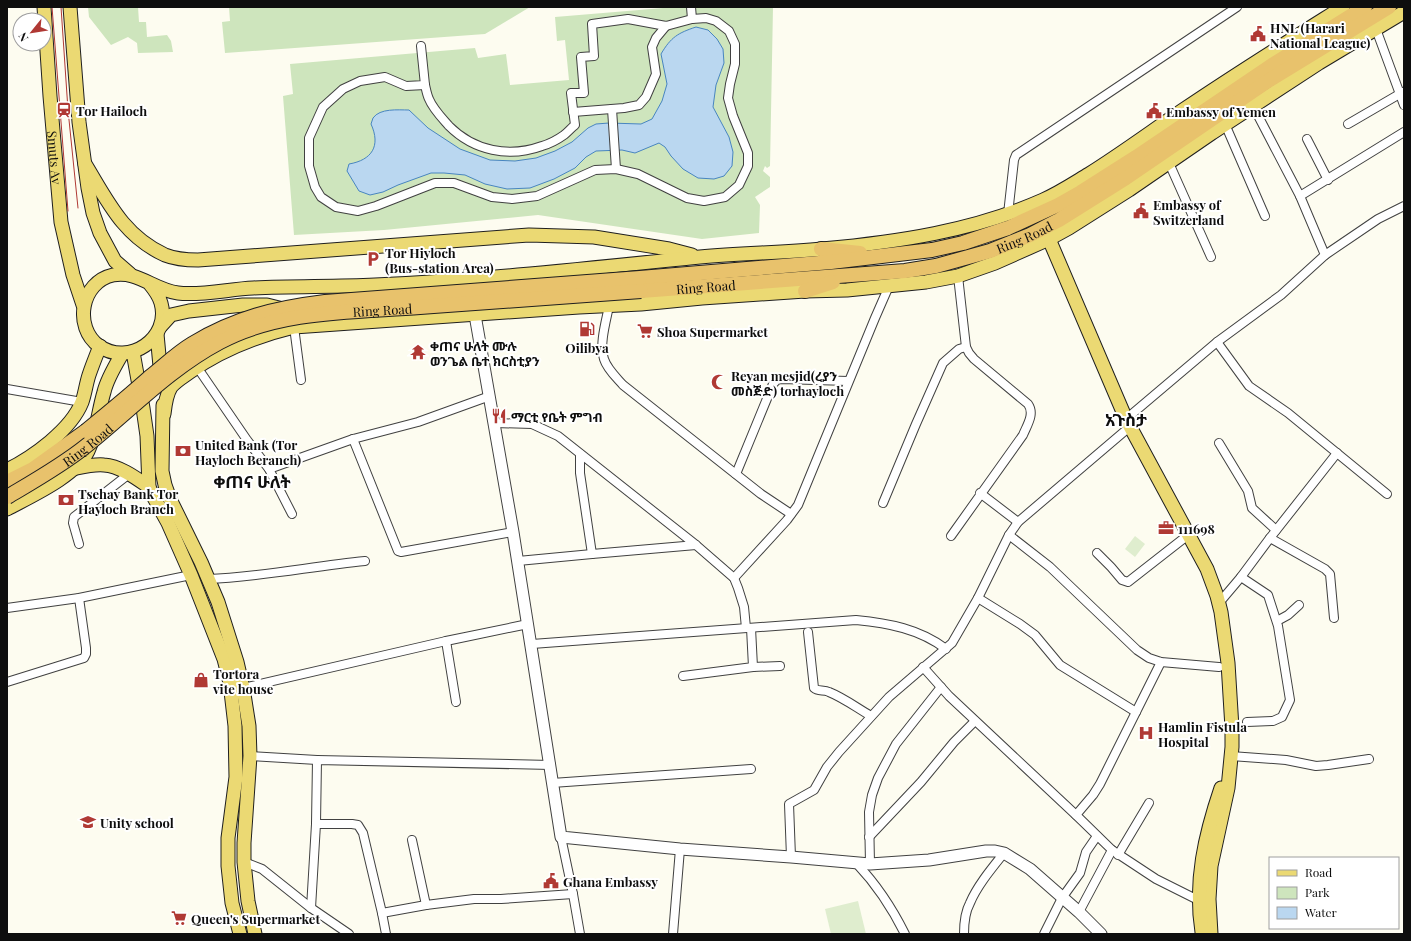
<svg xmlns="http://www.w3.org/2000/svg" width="1411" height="941" font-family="'Playfair Display','Noto Sans Ethiopic',serif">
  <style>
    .green { fill: #cee5bd }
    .pitch { fill: #dfedce }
    .water { fill: #bad7f0; stroke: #4885c0 }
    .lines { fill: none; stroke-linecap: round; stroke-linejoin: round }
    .minor-casing { stroke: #414141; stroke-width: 10 }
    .tertiary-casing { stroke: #414141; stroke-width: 13 }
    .primary-casing { stroke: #1f1f1f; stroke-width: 15 }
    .trunk-casing { stroke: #1f1f1f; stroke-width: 16 }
    .minor { stroke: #fff; stroke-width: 8 }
    .tertiary { stroke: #fff; stroke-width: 11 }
    .primary { stroke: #ebd973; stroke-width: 13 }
    .trunk { stroke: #e8c26c; stroke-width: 14 }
    .tram { stroke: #b03934; stroke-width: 1 }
    .trunk-bridge-casing { stroke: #1f1f1f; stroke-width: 16; stroke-linecap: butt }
    .trunk-bridge { stroke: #e8c26c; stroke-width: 14 }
    .labels { text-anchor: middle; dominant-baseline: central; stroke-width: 4; stroke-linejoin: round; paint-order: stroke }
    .poi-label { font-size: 13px; font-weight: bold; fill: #0e0e0e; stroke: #fff; text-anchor: start }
    .street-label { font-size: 13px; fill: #0e0e0e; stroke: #fff }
    .district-label { font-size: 17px; font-weight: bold; fill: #0e0e0e; stroke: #fff }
  </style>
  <rect width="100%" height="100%" fill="#fdfcf0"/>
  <g class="green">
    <path d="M 88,7 L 138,7 L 139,22 L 146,22 L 147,37 L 167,35 L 171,41 L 173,52 L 138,53 L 137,43 L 128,37 L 111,45 L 89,17 Z"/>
    <path d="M 229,7 L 530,7 L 485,34 L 225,53 L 222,22 L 230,21 Z"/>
    <path d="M 675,7 L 773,7 L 770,166 L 767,168 L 765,166 L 763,171 L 770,177 L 770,187 L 755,197 L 760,205 L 759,233 L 702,239 L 538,215 L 384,230 L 294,235 L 283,96 L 293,94 L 290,64 L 475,48 L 478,58 L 506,54 L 510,85 L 569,80 L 565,40 L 557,41 L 555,17 Z"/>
  </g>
  <g class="pitch">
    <path d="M 1135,536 L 1145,544 L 1135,557 L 1125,549 Z"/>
    <path d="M 858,901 L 866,934 L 831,934 L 825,909 Z"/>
  </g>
  <path class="water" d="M 696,27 L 708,30 L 717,39 L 723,49 L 724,63 L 716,85 L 713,107 L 729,137 L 733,152 L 732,166 L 724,176 L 714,179 L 698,178 L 683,169 L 671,156 L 665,147 L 659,143 L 635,153 L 622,150 L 596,151 L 586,157 L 575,168 L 554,179 L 530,188 L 507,189 L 485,184 L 465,175 L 444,173 L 431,173 L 398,185 L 383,192 L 370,195 L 359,191 L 347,171 L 349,164 C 372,160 381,146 371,124 C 372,122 372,120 373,118 C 380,108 398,110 409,110 L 428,128 L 460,149 L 490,160 L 515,161 L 536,158 L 555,151 L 572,142 L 588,128 L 596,124 L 609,123 L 641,124 L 652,119 L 662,101 L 667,84 L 661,54 C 671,37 678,33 696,27 Z"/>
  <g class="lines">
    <defs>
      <g id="minor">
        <path d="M 1376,29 L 1404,105"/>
        <path d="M 421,46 L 425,85 L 406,86 L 385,77 L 360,81 L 343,89 L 323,107 L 309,138 L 309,166 L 315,187 L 321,197 L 336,207 L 358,211 L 376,206 L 435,183 L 454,183 L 492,197 L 512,199 L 537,196 L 595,170 L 616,169 L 638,174 L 687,198 L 704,201 L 725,197 L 739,185 L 748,166 L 748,153 L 733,116 L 728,98 L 730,84 L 735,64 L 735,44 L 729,31 L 716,21 L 706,18 L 692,19 L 691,7"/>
        <path d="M 425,85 C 426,89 427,95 429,99 C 433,109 442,118 449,126 C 474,151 509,158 542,146 C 549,144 557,140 564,135 C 568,132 571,128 575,125 L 571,93 L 584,93 L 581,57 L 594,56 L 592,24 L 628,19 L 666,26 L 692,19"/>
        <path d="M 1253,106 L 1300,196 L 1404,132"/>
        <path d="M 612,109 L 616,169"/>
        <path d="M 573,112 L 624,108 L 639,105 L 646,97 L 656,74 L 652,47 L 656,38 L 666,26"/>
        <path d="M 1225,124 L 1265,216"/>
        <path d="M 1348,124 L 1403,92"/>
        <path d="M 1307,139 L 1328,180"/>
        <path d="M 1169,163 L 1211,257"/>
        <path d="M 1008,214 L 1014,160 L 1016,155 L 1237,7"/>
        <path d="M 1325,255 L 1378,219 L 1404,206"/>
        <path d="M 609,306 C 606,321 599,345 604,359 C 607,369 616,377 623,385 L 761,494 L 791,514"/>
        <path d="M 294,327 L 301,380"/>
        <path d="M 1217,342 L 1249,386 L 1288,413 L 1387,494"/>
        <path d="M 197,367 L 247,440 L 269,469 L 292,514"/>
        <path d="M 7,389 L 82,402"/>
        <path d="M 1126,419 L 1217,342 L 1281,295 L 1325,255 L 1300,196"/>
        <path d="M 495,423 L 532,424 L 558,436 L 696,545 L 734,578 L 738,588 L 744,607 L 746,628"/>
        <path d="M 353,439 L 398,551 L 401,552 L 513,532"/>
        <path d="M 1219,443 L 1248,491 L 1252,508 L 1276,530"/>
        <path d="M 580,454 L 580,473 L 592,554 L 696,545"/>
        <path d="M 269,469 L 353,439 L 418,422 L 490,396"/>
        <path d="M 736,474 L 773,384 L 777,380 L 781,379 L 848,381"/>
        <path d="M 980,493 L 1018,522"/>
        <path d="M 883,503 L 916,424 L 943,363 L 959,349 L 966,347"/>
        <path d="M 1009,535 L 1050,567 L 1137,650 L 1149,658 L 1161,662 L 1219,667"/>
        <path d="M 951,536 L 1023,435 C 1027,425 1035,414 1028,404 L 974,359 L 969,353 L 966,347 L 958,276"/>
        <path d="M 1270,538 L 1325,569 L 1330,574 L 1334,618"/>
        <path d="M 79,544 L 73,523 L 74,517 L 129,474"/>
        <path d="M 1097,553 L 1111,567 L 1122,580 L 1128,582 L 1183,539"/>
        <path d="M 518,561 L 592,554"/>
        <path d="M 1241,577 L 1268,595 L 1278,626 L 1290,700 L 1282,717 L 1273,721 L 1247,722"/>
        <path d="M 734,578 L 787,520 L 798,505 L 875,318 L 889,286"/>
        <path d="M 208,579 C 261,577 313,566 365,561"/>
        <path d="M 978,598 L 1020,624 L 1035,635 L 1060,665 L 1136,712"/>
        <path d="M 1219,603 L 1241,577 L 1270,538 L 1337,453"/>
        <path d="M 7,608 L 79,598 L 191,575"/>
        <path d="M 1277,621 L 1288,615 L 1299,605"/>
        <path d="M 808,632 L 814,688 C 818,692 824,689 829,692 C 844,698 857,708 871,716"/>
        <path d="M 446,641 L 456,702"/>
        <path d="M 532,644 L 856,620 C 888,623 920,629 946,649"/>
        <path d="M 753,667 L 780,666"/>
        <path d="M 923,667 L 949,696 L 1076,815 L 1112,850 L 1156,879 L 1200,901 L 1202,901"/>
        <path d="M 683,676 L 753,667 L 751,628"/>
        <path d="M 7,682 L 84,658 L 86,654 L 86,648 L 79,598"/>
        <path d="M 243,688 L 446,641 L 528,624"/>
        <path d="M 250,756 L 317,760"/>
        <path d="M 1231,756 L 1286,760 L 1316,766 L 1328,765 L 1369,759"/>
        <path d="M 552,783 L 751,769"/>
        <path d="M 1076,815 L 1093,795 L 1100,784 L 1161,662"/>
        <path d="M 316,824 L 317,760 L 551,765"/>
        <path d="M 561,837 L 573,894 L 580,934"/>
        <path d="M 869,837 L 921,782 L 954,742 L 975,721"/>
        <path d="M 412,840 L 426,905"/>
        <path d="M 1118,855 L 1149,803"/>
        <path d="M 791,857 L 789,804 L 814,790 L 827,767 L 839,752 L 889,697 L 952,643 L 978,598 L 1009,535 L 1018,522 L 1126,430"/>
        <path d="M 244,862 L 262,869 L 311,908 L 349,934"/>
        <path d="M 857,864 C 877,885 892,908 905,934"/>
        <path d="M 870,864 L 869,812 L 872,795 L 878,778 L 896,744 L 941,687"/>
        <path d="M 311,908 L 316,824 L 352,824 L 358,825 L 363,833 L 382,913 L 386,934"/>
        <path d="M 1079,912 L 1112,850"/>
        <path d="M 382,913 L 426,905 L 474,899 L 501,899 L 573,894"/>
        <path d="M 673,934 L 680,849"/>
        <path d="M 964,934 C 964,924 965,912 970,903 C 977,886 992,868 1004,853"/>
        <path d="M 1044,934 L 1062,898 L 1080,873 L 1086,852 L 1097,836"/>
      </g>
      <path id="tertiary" d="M 475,315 L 513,532 L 561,837 L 680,849 L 791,857 L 870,864 L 929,860 L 986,851 L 995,851 L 1004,853 L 1030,869 L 1079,912 L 1101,934"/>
      <g id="primary">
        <path id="s1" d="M 44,7 L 50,96 L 61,222 L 73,275 L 83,305"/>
        <path d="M 70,7 L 79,122 L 88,188 L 93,213 L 100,233 L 115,261 L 130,274"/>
        <path d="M 85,164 C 107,200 123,236 165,255 C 175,259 187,260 198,260 L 529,235 L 594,237 L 669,249 L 692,255"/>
        <path d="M 1049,239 L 1126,419 L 1207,569 L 1217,596 L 1221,612 L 1228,663 L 1232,728 L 1232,747 L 1228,788 L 1211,866 L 1209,899 L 1211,934"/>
        <path d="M 149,283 C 154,289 159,295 161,303 C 171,338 129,367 99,346 C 73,327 81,282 113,275 C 137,270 154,290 178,293 C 200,296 230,289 253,288 C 294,286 334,287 375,285 C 484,280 592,268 700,257 C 741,253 781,253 822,249 C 898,242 973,231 1043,200 C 1059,193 1074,183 1089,174 C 1121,154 1152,131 1183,110 C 1236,74 1289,41 1343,7"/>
        <path d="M 161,326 L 171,315 L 189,311 L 243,305 L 267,305 L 283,309"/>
        <path d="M 157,334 L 161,377"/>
        <path d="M 133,352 L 143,408 L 147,436 L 149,487 L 152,494 L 168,523 L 191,575 L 224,659 L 230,683 L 235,726 L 236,777 L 228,838 L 228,866 L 232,903 L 240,934"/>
        <path d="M 163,405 L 162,471 L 165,485 L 170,499 L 201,562 L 218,602 L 237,662 L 243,688 L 249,726 L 250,756 L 244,843 L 244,862 L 248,901 L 255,934"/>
        <path d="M 164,414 C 165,405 166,395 171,387 C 176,381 183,377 190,372 C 221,350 257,336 294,327 L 579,307 L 641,304 L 702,298 L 805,291 L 847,290 L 926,282 L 958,276 L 995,263 L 1049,239 L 1069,228 L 1129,190 L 1212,133 L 1319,63 L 1404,12"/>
        <path d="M 72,469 C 82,467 93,464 104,465 C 120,466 136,478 149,487"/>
        <path d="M 7,470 C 33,457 71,430 82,402 C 85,394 86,384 89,375 C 92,366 96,356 100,346"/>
        <path d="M 7,509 C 31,496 76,476 88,451 C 97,432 98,412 104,392 C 107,379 115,366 122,354"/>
        <path d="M 1202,932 C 1194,882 1205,835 1221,788"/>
      </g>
      <g id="trunk">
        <path d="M 821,249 L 860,253"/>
        <path d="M 640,278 L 831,262 L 932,250 L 963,243 L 1008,228 L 1058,205 L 1081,192 L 1136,157 L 1272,65 L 1365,7"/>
        <path id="s2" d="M 641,291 L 905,271 L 936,266 L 990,251 L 1030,235 L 1059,220 L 1126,178 L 1268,81 L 1389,7"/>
        <path d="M 805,291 L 833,282"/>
        <path d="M 7,482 L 33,469 L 86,431"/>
      </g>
    </defs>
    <use href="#minor" class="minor-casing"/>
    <use href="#tertiary" class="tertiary-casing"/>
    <use href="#primary" class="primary-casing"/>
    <use href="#trunk" class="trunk-casing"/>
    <use href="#minor" class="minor"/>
    <use href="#tertiary" class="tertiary"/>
    <use href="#primary" class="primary"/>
    <use href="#trunk" class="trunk"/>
    <g class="tram">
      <path d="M 52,7 L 68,211"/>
      <path d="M 61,7 L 68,110 L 78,208"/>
    </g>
    <defs>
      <g id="trunk-bridge">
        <path d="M 86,431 C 108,413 130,395 151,376 C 165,365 177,353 192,344 C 235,318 276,308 325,302 L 640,278"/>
        <path id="s3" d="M 7,497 C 34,481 61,466 86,446 C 130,411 169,369 220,342 C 280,310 353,312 420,307 C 494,302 568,296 641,291"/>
      </g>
    </defs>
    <use href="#trunk-bridge" class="trunk-bridge-casing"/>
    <use href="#trunk-bridge" class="trunk-bridge"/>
  </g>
  <defs>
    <symbol id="civic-bare" viewBox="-9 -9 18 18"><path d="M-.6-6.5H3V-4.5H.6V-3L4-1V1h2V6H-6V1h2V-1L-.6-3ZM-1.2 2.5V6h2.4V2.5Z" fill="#b03934" stroke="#fff" stroke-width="2.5" paint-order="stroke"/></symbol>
    <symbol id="station-bare" viewBox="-9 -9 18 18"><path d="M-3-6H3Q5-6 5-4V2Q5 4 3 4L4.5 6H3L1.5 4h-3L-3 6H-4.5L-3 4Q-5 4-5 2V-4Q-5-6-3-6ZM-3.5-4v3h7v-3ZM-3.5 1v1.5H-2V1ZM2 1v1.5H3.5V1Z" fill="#b03934" stroke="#fff" stroke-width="2.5" paint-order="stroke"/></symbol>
    <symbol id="parking-bare" viewBox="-9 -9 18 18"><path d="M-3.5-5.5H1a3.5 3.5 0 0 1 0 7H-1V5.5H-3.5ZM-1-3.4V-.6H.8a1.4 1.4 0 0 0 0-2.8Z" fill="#b03934" stroke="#fff" stroke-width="2.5" paint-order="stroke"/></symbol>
    <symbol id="fuel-bare" viewBox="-9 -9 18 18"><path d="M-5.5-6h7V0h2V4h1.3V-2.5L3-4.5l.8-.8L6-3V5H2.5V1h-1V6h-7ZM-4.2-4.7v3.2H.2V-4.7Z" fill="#b03934" stroke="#fff" stroke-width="2.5" paint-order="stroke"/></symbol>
    <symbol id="supermarket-bare" viewBox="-9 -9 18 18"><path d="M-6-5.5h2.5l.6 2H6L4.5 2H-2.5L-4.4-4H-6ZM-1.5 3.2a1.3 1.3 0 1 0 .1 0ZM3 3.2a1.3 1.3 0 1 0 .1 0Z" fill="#b03934" stroke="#fff" stroke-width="2.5" paint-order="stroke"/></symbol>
    <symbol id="temple-bare" viewBox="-9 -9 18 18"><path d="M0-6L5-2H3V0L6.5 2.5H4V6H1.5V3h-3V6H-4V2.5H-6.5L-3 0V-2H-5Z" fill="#b03934" stroke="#fff" stroke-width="2.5" paint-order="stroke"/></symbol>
    <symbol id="mosque-bare" viewBox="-9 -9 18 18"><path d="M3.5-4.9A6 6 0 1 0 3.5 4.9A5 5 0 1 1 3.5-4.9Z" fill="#b03934" stroke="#fff" stroke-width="2.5" paint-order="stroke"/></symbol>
    <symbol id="restaurant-bare" viewBox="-9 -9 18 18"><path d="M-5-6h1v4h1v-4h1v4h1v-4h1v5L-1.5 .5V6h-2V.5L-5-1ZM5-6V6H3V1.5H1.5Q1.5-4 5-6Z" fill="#b03934" stroke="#fff" stroke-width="2.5" paint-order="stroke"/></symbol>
    <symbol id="bank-bare" viewBox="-9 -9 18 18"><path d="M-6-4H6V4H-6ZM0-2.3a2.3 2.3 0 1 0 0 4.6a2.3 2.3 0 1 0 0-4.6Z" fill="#b03934" stroke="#fff" stroke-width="2.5" paint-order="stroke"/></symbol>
    <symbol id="office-bare" viewBox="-9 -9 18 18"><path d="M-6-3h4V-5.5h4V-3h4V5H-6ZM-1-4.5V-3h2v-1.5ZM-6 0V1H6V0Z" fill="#b03934" stroke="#fff" stroke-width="2.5" paint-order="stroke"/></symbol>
    <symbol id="shop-bare" viewBox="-9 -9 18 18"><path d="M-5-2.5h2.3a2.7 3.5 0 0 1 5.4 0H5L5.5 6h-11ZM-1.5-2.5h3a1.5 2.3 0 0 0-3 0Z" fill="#b03934" stroke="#fff" stroke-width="2.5" paint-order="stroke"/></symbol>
    <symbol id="hospital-bare" viewBox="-9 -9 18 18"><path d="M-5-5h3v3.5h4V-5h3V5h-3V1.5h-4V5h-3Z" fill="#b03934" stroke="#fff" stroke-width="2.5" paint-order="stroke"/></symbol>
    <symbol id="school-bare" viewBox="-9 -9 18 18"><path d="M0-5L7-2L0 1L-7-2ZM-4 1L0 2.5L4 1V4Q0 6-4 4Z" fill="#b03934" stroke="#fff" stroke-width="2.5" paint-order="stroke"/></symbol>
  </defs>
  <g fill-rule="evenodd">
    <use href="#civic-bare" x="1247" y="23" width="22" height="22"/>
    <use href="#station-bare" x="53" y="99" width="22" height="22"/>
    <use href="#civic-bare" x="1143" y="100" width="22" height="22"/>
    <use href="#civic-bare" x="1130" y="200" width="22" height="22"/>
    <use href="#parking-bare" x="362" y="248" width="22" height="22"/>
    <use href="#fuel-bare" x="576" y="318" width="22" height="22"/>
    <use href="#supermarket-bare" x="634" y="320" width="22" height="22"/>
    <use href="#temple-bare" x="407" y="341" width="22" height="22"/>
    <use href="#mosque-bare" x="708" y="371" width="22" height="22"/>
    <use href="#restaurant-bare" x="488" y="405" width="22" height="22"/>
    <use href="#bank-bare" x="172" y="440" width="22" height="22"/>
    <use href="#bank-bare" x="55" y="489" width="22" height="22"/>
    <use href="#office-bare" x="1155" y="517" width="22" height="22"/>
    <use href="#shop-bare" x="190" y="669" width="22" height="22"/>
    <use href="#hospital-bare" x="1135" y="722" width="22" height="22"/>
    <use href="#school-bare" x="77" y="811" width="22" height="22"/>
    <use href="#civic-bare" x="540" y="870" width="22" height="22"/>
    <use href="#supermarket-bare" x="168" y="907" width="22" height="22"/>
  </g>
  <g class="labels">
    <g class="poi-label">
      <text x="1270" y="27">HNL (Harari<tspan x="1270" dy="15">National League)</tspan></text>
      <text x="76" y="110">Tor Hailoch</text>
      <text x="1166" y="111">Embassy of Yemen</text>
      <text x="1153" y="204">Embassy of<tspan x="1153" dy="15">Switzerland</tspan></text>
      <text x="385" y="252">Tor Hiyloch<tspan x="385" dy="15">(Bus-station Area)</tspan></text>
      <text x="657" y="331">Shoa Supermarket</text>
      <text x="430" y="345">ቀጠና ሁለት ሙሉ<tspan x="430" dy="15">ወንጌል ቤተ ክርስቲያን</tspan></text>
      <text x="587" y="347" text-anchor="middle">Oilibya</text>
      <text x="731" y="375">Reyan mesjid(ረያን<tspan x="731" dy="15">መስጅድ) torhayloch</tspan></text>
      <text x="511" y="416">ማርቲ የቤት ምግብ</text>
      <text x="195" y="444">United Bank (Tor<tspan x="195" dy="15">Hayloch Beranch)</tspan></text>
      <text x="78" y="493">Tsehay Bank Tor<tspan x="78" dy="15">Hayloch Branch</tspan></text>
      <text x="1178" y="528">111698</text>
      <text x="213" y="673">Tortora<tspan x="213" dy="15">vite house</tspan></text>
      <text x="1158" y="726">Hamlin Fistula<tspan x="1158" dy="15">Hospital</tspan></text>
      <text x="100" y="822">Unity school</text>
      <text x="563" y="881">Ghana Embassy</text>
      <text x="191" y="918">Queen's Supermarket</text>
    </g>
    <g class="street-label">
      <text stroke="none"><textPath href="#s1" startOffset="151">Smuts Av</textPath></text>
      <text stroke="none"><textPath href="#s2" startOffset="389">Ring Road</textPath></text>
      <text stroke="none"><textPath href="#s2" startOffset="65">Ring Road</textPath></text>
      <text stroke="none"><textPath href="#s3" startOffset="431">Ring Road</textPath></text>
      <text stroke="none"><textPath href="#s3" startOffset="96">Ring Road</textPath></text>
    </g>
    <g class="district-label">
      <text x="1126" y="419">አጉስታ</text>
      <text x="252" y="481">ቀጠና ሁለት</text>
    </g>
  </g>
  <rect width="1411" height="941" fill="none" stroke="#0e0e0e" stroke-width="16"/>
  <rect x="1269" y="857" width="130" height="72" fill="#ffffff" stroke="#9f9f9f"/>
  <rect x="1277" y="870" width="20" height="6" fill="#ebd973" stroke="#9f9f9f"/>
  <text x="1305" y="877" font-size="12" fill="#0e0e0e">Road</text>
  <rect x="1277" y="887" width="20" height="12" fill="#cee5bd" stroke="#9f9f9f"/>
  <text x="1305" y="897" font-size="12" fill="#0e0e0e">Park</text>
  <rect x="1277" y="907" width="20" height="12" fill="#bad7f0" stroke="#9f9f9f"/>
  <text x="1305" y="917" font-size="12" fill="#0e0e0e">Water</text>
  <g transform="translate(32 32) rotate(240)"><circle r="19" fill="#ffffff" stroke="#9f9f9f"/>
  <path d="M0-3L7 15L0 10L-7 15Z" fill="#b03934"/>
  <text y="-6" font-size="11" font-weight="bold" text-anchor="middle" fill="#0e0e0e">N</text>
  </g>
</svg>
